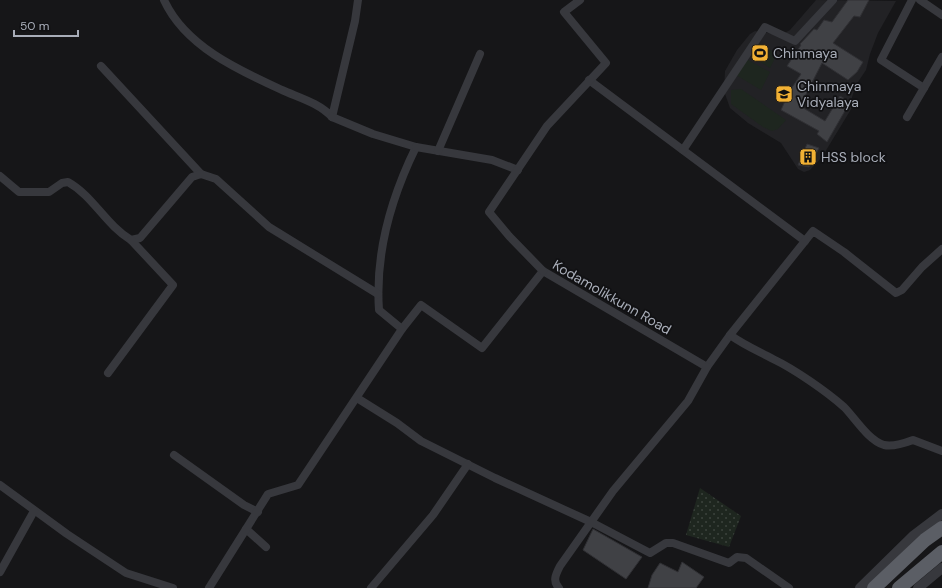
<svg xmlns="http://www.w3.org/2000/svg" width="942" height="588" font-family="'DM Sans',sans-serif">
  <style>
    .built { fill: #222225 }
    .park { fill: url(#park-dots) }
    .pitch { fill: #1e261f }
    .building { fill: #404145; stroke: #303034 }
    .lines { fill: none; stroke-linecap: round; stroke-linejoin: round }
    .minor { stroke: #37383d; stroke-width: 8 }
    .tertiary { stroke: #37383d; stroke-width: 10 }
    .trunk { stroke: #5b5e65; stroke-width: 14 }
    .labels { text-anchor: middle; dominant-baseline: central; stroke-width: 3.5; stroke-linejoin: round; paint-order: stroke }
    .poi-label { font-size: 14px; fill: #a8adb8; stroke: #111113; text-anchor: start }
    .street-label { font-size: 14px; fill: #a8adb8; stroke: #111113 }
  </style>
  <defs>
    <pattern id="park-dots" width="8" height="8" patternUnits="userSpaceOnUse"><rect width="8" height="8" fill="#1e261f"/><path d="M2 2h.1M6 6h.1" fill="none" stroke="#3c433d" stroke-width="1.8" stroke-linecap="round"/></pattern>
  </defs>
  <rect width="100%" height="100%" fill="#161618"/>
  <path class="built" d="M 816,0 L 896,1 L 878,33 L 870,54 L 866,70 L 856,85 L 852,97 L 853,106 L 822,157 L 810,170 L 804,172 L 798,169 L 781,143 L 748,123 L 730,108 L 724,91 L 725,71 L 737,50 L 750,34 L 755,31 L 781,35 L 790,30 Z"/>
  <path class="park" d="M 700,488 L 741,516 L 729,547 L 686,535 Z"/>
  <g class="pitch">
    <path d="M 752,39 L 777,54 L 770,68 L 744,52 Z"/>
    <path d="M 741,56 L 770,72 L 761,90 L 731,72 Z"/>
    <path d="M 741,89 L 786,120 L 778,129 L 772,131 L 763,127 L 731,104 L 731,90 Z"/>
  </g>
  <g class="building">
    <path d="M 848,0 L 869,0 L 860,17 L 854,16 L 833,43 L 863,62 L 857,72 L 848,80 L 822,63 L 800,106 L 825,121 L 840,96 L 850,102 L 827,142 L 817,134 L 819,131 L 781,110 L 789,92 L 801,74 L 787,66 L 801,45 L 800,44 L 814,29 L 817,30 L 824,20 L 832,22 Z"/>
    <path d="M 807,144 L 819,148 L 809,167 L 798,165 Z"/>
    <path d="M 593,529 L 642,557 L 626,579 L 583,550 Z"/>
    <path d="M 682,562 L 704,577 L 696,588 L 648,588 L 652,575 L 660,563 L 678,572 Z"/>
  </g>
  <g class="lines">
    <g class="minor">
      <path d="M 164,0 C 185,46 238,70 282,90 C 300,98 319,103 332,117 L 355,21 L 358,0"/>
      <path d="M 912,0 L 881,60 L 924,88"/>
      <path d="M 920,0 L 942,15"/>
      <path d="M 101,66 L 201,174"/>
      <path d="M 589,80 L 805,241"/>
      <path d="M 332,117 L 373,134 L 416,147 C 391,198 375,253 379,310 L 402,329 L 421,305 L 482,348 L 543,271 L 707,367 L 730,335"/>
      <path d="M 907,117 L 942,57"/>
      <path d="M 416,147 L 492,160 L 518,170"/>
      <path d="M 683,150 L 765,27 L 795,41 L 833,0"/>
      <path d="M 438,151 L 480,54"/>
      <path d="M 0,176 L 19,192 L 49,192 L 62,183 L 68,182 C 93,196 106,225 131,240 L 140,238 L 192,177 L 201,174 L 216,179 L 269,227 L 378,294"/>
      <path d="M 942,249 L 922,267 L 902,290 L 896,293 L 844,252 L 813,231 L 730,335 C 744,345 758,351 773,359 C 794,369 826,391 844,407 C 855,418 868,440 884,445 C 893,447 905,443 913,440 L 942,451"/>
      <path d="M 543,271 L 509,236 L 489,212 L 547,126 L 606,63 L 564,12 L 580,0"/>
      <path d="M 108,373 L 173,285 L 131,240"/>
      <path d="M 357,398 L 397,423 L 421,441 L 495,478 L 591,522 L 650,553 L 666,543 L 673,543 L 729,563 L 737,557 L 746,558 L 789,588"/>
      <path d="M 174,455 L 244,505 L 258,512"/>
      <path d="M 0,485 L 67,534 L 126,573 L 173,588"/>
      <path d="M 246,529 L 266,547"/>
      <path d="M 0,572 L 34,511"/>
      <path d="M 209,588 L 268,494 L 298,485 L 402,329"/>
      <path d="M 371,588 L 433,515 L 468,464"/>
      <path d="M 559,588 C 552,581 556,574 560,566 L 613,491 L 688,401 L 707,367"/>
    </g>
    <g class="tertiary">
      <path d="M 860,588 L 913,536 L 942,514"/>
      <path d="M 918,588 L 942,568"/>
    </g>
    <g class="trunk">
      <path d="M 874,588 L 925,540 L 942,528"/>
      <path d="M 899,588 L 942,552"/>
    </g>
  </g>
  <defs>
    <symbol id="stadium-square" viewBox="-11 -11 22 22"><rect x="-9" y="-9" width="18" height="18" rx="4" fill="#f2b134" stroke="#111113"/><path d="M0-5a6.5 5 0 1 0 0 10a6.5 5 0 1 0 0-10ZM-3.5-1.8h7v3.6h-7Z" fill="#111"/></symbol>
    <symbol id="school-square" viewBox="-11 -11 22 22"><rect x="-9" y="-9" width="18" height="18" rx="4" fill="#f2b134" stroke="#111113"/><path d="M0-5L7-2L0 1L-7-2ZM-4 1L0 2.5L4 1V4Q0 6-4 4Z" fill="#111"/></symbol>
    <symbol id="building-square" viewBox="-11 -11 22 22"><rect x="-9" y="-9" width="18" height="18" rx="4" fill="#f2b134" stroke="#111113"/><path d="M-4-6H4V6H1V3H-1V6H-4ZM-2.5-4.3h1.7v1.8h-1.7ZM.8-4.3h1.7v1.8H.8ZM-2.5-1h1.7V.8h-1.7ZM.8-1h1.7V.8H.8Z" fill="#111"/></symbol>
  </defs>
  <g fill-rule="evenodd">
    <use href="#stadium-square" x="750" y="43" width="20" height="20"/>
    <use href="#school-square" x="774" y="84" width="20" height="20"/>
    <use href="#building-square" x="798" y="147" width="20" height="20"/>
  </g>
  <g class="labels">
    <g class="poi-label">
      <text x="773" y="53">Chinmaya</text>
      <text x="797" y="86">Chinmaya<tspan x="797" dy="16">Vidyalaya</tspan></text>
      <text x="821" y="157">HSS block</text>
    </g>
    <g class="street-label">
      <text transform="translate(612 297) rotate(30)">Kodamolikkunn Road</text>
    </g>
  </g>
  <path d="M14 30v6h64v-6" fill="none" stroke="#a8adb8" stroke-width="2"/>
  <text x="20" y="30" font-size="12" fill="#a8adb8" stroke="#111113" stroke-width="3" paint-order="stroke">50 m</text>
</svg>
